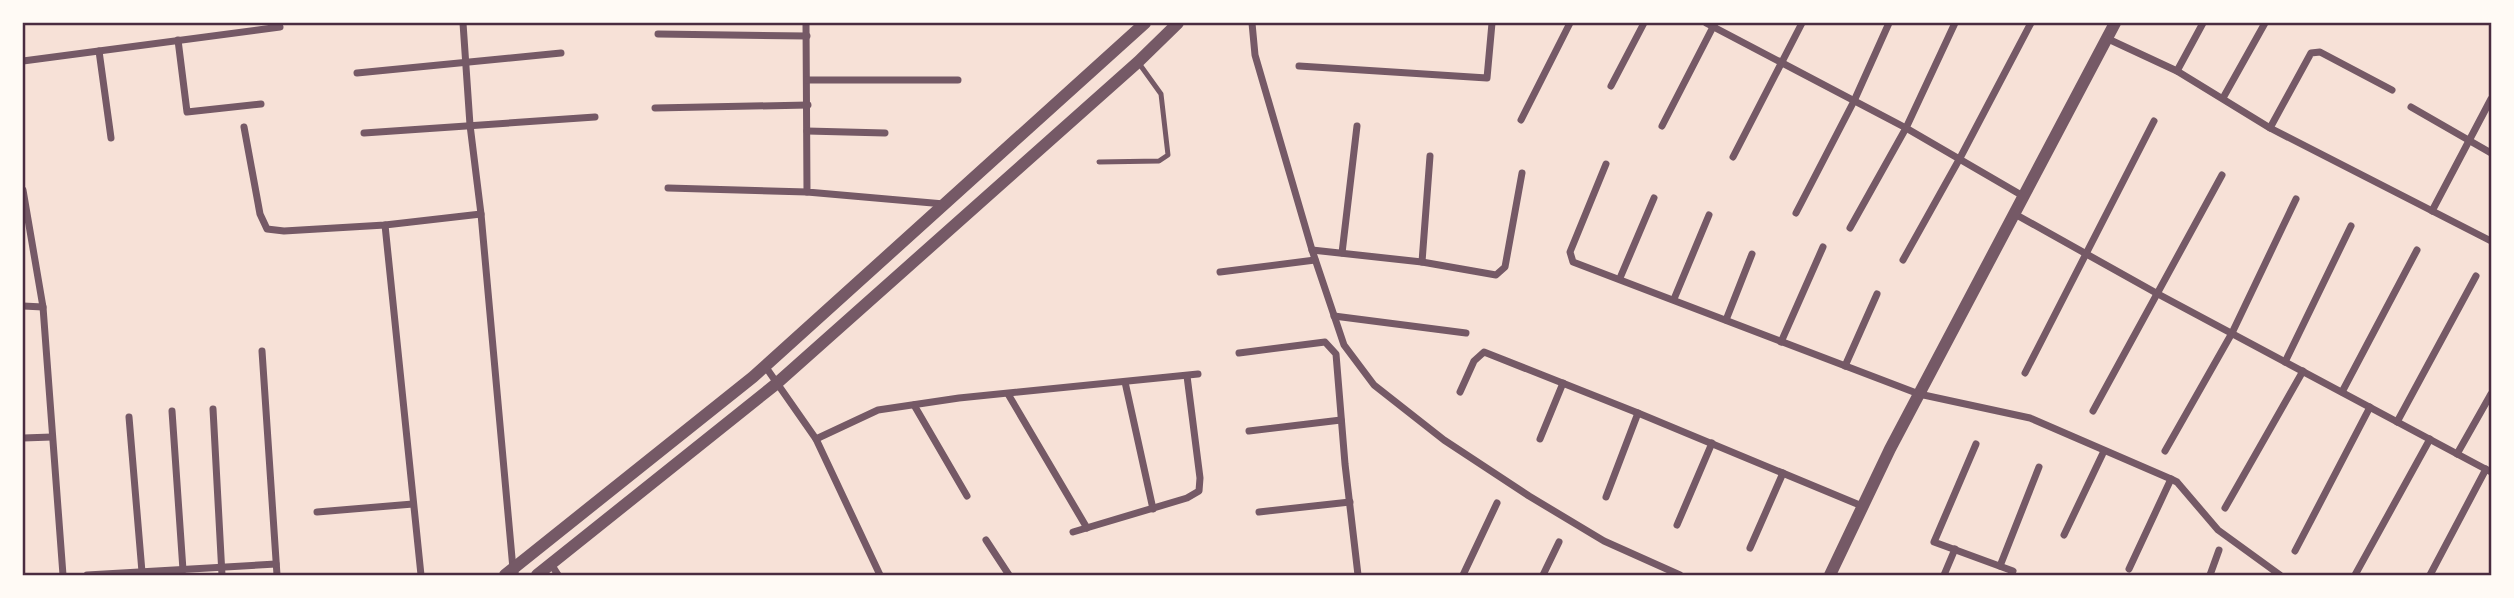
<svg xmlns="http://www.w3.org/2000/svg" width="2514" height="598" font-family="Signika,sans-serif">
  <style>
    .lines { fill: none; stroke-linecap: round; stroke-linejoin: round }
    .service { stroke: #755966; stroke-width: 5 }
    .minor { stroke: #755966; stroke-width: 7 }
    .tertiary { stroke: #755966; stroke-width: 12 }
    .neatline { fill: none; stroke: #4a2c40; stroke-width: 2.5 }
  </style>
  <rect width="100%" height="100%" fill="#f7e1d7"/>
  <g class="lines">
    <path class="service" d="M 1099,162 L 1159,161 L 1168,155 L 1161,94 L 1138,62"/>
    <g class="minor">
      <path d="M 463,23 L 470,125 L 481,214 L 513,569 L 516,575"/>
      <path d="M 806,23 L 807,192 L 944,204"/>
      <path d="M 1252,23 L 1255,55 L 1312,250 L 1344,345 L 1374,385 L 1444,440 L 1529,496 L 1604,541 L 1680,575"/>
      <path d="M 1706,23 L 1906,128 L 2023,196"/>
      <path d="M 658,34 L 807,36"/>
      <path d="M 2106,38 L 2177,71 L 2270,128 L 2491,241"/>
      <path d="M 178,40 L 187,112 L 261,104"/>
      <path d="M 99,51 L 111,138"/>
      <path d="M 23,61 L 280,27"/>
      <path d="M 1299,66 L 1487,78 L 1492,23"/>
      <path d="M 2177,71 L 2203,23"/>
      <path d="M 357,73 L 561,53"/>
      <path d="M 807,80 L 958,80"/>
      <path d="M 1611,86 L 1644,23"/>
      <path d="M 2223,98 L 2265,23"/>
      <path d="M 2411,107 L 2491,153"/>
      <path d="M 655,108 L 808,105"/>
      <path d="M 1521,120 L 1570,23"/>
      <path d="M 1662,126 L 1715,23"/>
      <path d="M 244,127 L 260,214 L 267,229 L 284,231 L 385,225 L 481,214"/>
      <path d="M 2270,128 L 2311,53 L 2320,52 L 2392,90"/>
      <path d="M 807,131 L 885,133"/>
      <path d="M 364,133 L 595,117"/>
      <path d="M 1733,157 L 1802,23"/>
      <path d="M 1606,164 L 1570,252 L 1573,262 L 1919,394 L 2030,418 L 2171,479 L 2177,482 L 2218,530 L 2280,575"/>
      <path d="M 668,188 L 807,192"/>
      <path d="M 23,190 L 43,307 L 63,575"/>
      <path d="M 2432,211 L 2491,99"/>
      <path d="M 1796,213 L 1854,101 L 1889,23"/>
      <path d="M 2013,213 L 2158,294 L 2491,472"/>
      <path d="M 385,225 L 421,575"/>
      <path d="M 1850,228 L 1906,128 L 1955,23"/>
      <path d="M 1312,250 L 1422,262 L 1496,275 L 1505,267 L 1522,173"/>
      <path d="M 1342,253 L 1357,126"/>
      <path d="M 1903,260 L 1960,158 L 2031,23"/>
      <path d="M 1422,262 L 1430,156"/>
      <path d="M 1220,272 L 1315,260"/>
      <path d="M 1620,278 L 1654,198"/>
      <path d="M 1674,299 L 1709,215"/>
      <path d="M 23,306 L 43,307"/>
      <path d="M 1334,316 L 1466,333"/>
      <path d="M 1726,320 L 1752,254"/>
      <path d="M 1781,342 L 1823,247"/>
      <path d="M 262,351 L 277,575"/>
      <path d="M 1239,353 L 1325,342 L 1336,354 L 1345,464 L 1358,575"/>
      <path d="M 2285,362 L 2351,226"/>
      <path d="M 765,366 L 816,439 L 880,575"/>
      <path d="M 1845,366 L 1877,294"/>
      <path d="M 2025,373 L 2154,121"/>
      <path d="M 1125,382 L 1153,509"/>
      <path d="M 1460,392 L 1474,361 L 1484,352 L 1638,413 L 1862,506"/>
      <path d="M 2342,392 L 2417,250"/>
      <path d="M 1008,394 L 1087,528"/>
      <path d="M 914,405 L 967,496"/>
      <path d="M 213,409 L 222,575"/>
      <path d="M 172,411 L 183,570"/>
      <path d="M 2093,411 L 2222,175"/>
      <path d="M 129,417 L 142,572"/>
      <path d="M 2397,422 L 2476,276"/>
      <path d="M 1249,431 L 1341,420"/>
      <path d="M 23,438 L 52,437"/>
      <path d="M 816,439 L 878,410 L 959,398 L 1198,374"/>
      <path d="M 1540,439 L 1563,383"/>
      <path d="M 1976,444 L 1934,542 L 2013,571 L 2011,575"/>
      <path d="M 2165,451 L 2232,333 L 2296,199"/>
      <path d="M 2457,454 L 2491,394"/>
      <path d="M 1606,497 L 1638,413"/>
      <path d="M 2225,508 L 2303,371"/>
      <path d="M 317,512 L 413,504"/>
      <path d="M 1259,512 L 1350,502"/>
      <path d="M 1677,525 L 1712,443"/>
      <path d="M 1073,532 L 1187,498 L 1199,491 L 1200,478 L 1187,376"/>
      <path d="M 2064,535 L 2104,451"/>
      <path d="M 986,540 L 1009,575"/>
      <path d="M 1750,548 L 1783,473"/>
      <path d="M 2295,551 L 2370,407"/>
      <path d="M 551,564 L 558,575"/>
      <path d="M 2000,566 L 2039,467"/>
      <path d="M 2129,569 L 2171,479"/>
      <path d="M 87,575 L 276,564"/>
      <path d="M 1463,575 L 1497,503"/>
      <path d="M 1543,575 L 1559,542"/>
      <path d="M 1944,575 L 1955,549"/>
      <path d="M 2210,575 L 2219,550"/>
      <path d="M 2355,575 L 2430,439"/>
      <path d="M 2430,575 L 2486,469"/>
    </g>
    <g class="tertiary">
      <path d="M 505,575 L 753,377 L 1145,23"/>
      <path d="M 537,575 L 776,384 L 1138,62 L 1178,23"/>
      <path d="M 1830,575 L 1890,449 L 2115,23"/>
    </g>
  </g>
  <rect width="2514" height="598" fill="none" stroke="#fffaf5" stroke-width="49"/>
  <rect x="24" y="24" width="2466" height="550" class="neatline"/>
</svg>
